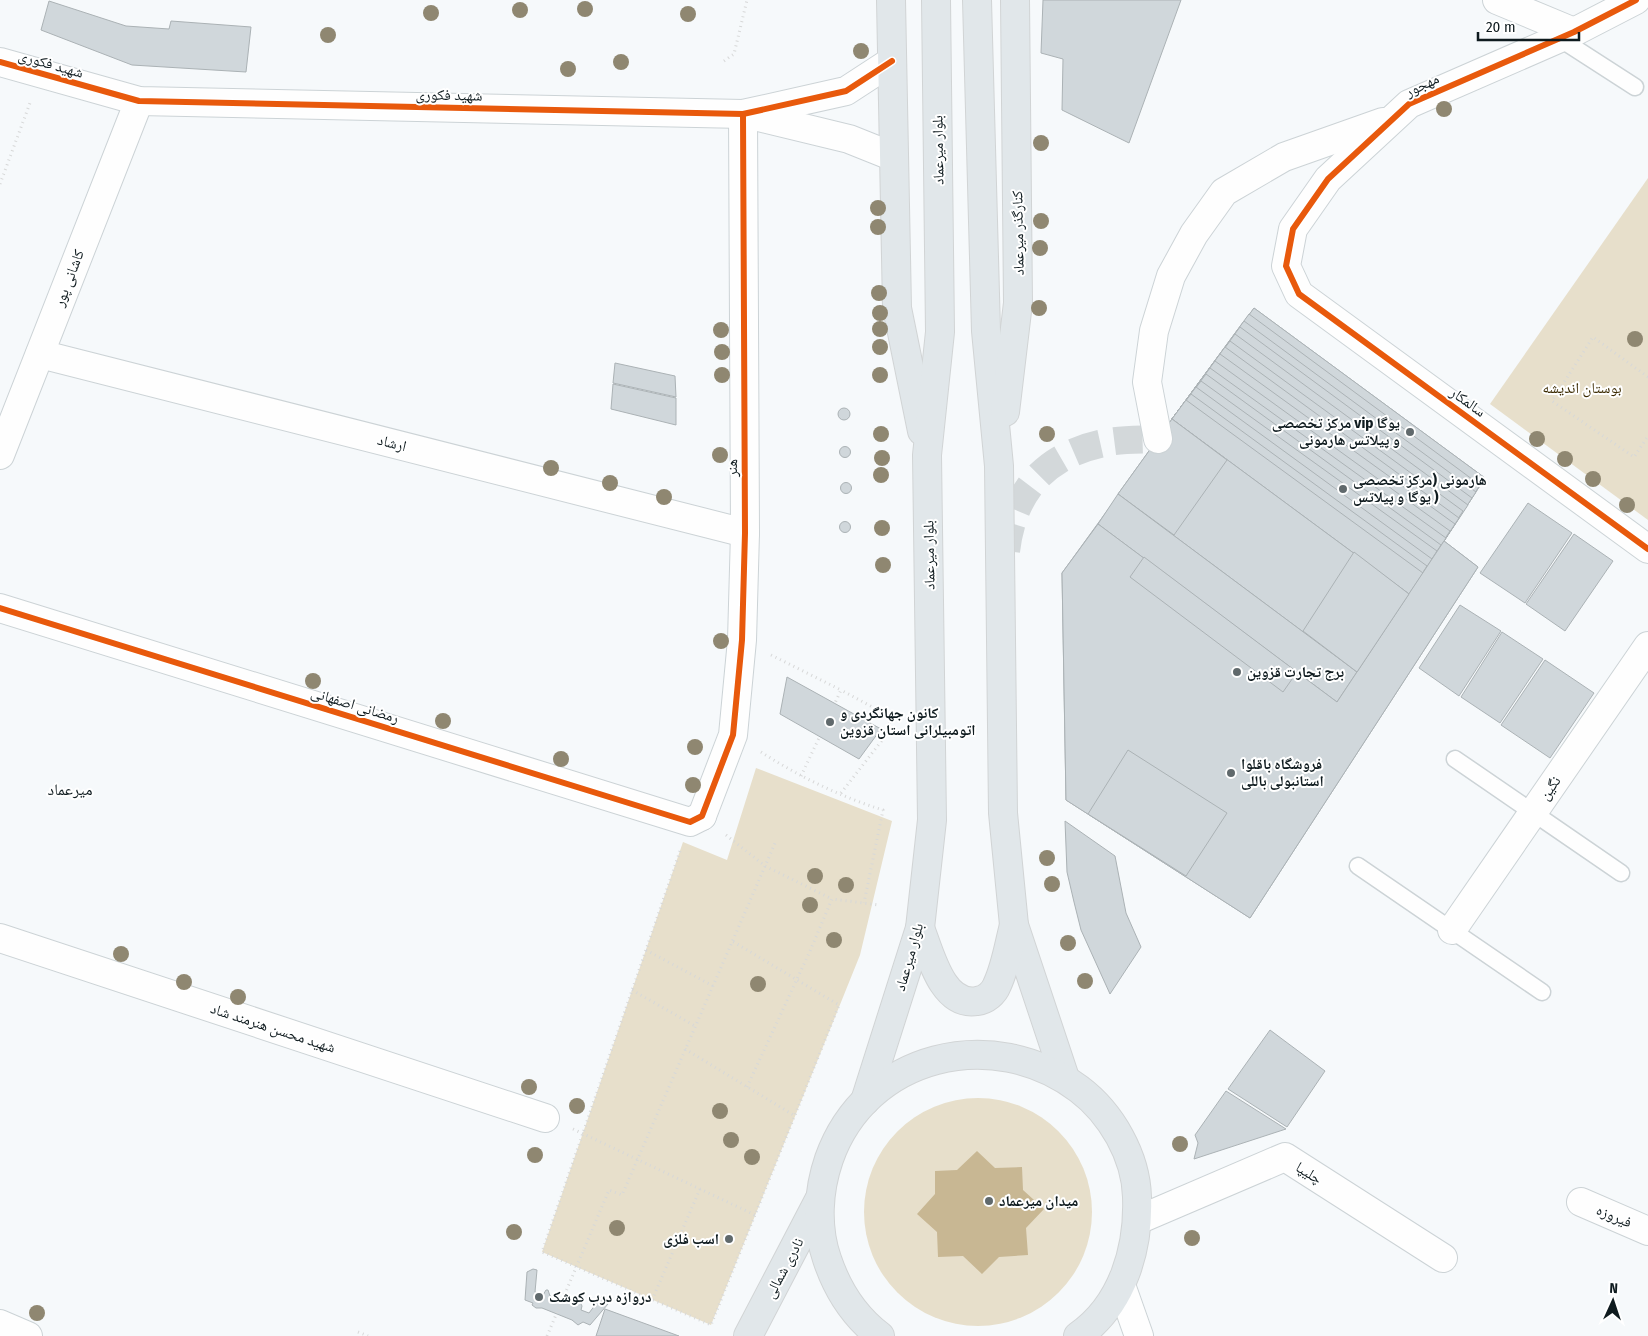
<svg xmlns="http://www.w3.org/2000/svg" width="1648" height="1336" font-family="'Fira Sans Condensed','Noto Naskh Arabic',sans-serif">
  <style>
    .green { fill: #e7dfcb }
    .water { fill: #c8b793 }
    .building { fill: #d0d7db; stroke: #abb2b5 }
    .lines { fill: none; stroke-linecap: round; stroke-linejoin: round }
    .street-tunnel { stroke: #d3d8da; stroke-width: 28; stroke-dasharray: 28 14; stroke-linecap: butt }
    .lane-casing { stroke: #ccd3d6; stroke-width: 19 }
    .street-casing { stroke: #ccd3d6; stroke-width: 30 }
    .secondary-casing { stroke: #ccd3d6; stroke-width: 30 }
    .primary-casing { stroke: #d1d4d5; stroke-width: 30 }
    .path { stroke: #d7d8d8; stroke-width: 3; stroke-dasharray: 1 4; stroke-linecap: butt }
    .lane { stroke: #fefefe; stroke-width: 16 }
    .street { stroke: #fefefe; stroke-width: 28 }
    .secondary { stroke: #fefefe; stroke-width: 28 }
    .primary { stroke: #e1e7ea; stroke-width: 28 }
    .cycleway-casing { stroke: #fff; stroke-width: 9 }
    .cycleway { stroke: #e8590c; stroke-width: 6 }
    .tree { fill: #8f8771 }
    .poi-dot { fill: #60696c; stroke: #fff; stroke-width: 2 }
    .labels { text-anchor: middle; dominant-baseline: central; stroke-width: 4; stroke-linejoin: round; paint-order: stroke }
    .street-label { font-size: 15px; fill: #0f1b1f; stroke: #fff }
    .park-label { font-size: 15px; fill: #3b2a00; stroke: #fff }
    .poi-label { font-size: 15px; font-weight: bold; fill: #0f1b1f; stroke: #fff; text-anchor: start }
    .neighbourhood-label { font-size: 16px; fill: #0f1b1f; stroke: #fff }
  </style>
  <rect width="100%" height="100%" fill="#f6f9fb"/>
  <g class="green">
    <path d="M 1648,178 L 1648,520 L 1490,404 Z"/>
    <path d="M 756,768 L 892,821 L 860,955 L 711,1325 L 542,1252 L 683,842 L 727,860 Z"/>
    <circle cx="978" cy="1212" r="114"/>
  </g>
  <path class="water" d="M 977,1151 L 995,1168 L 1022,1167 L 1023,1190 L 1044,1209 L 1026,1228 L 1028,1255 L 999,1257 L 982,1274 L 963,1256 L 938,1257 L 937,1232 L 917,1214 L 935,1194 L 935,1171 L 957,1170 Z"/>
  <g class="building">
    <path d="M 1043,0 L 1181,0 L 1129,143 L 1062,110 L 1063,59 L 1041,53 Z"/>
    <path d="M 49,1 L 126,26 L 169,29 L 171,21 L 251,27 L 246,72 L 132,65 L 41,30 Z"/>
    <path d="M 1254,308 L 1485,478 L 1444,541 L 1478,567 L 1250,918 L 1066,800 L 1062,573 Z"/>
    <path d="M 1254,308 L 1485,478 L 1409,594 L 1172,419 Z"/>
    <path d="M 1249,314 L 1480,485 L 1409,594 L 1172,419 Z"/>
    <path d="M 1244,321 L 1476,492 L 1409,594 L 1172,419 Z"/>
    <path d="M 1240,327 L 1472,498 L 1409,594 L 1172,419 Z"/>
    <path d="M 1235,334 L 1468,505 L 1409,594 L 1172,419 Z"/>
    <path d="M 1230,341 L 1463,511 L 1409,594 L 1172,419 Z"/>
    <path d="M 1225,347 L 1459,518 L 1409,594 L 1172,419 Z"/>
    <path d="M 1220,354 L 1455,524 L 1409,594 L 1172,419 Z"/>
    <path d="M 1215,361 L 1450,531 L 1409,594 L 1172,419 Z"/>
    <path d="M 615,363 L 675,376 L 676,397 L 613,383 Z"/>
    <path d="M 1210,368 L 1446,538 L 1409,594 L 1172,419 Z"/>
    <path d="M 1206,374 L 1441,545 L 1409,594 L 1172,419 Z"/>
    <path d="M 1201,381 L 1437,551 L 1409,594 L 1172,419 Z"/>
    <path d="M 613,384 L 676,398 L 676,425 L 611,409 Z"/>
    <path d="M 1196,387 L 1432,559 L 1409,594 L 1172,419 Z"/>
    <path d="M 1191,394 L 1427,566 L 1409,594 L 1172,419 Z"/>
    <path d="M 1186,400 L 1423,573 L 1409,594 L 1172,419 Z"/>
    <circle cx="844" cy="414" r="6"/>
    <path d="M 1172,419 L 1409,594 L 1357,672 L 1118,494 Z"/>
    <path d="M 1172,419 L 1227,460 L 1174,535 L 1118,494 Z"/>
    <circle cx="845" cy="452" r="5.5"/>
    <circle cx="846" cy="488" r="5.5"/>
    <path d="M 1118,494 L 1357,672 L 1337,702 L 1098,524 Z"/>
    <path d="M 1528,503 L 1572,533 L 1525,603 L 1480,573 Z"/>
    <circle cx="845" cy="527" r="5.5"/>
    <path d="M 1098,524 L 1337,702 L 1444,541 L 1478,567 L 1250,918 L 1066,800 L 1062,573 Z"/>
    <path d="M 1574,534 L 1613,561 L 1565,631 L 1526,604 Z"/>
    <path d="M 1354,552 L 1409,594 L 1357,672 L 1303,631 Z"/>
    <path d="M 1144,557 L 1297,672 L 1283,692 L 1130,577 Z"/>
    <path d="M 1460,605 L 1501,631 L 1459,696 L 1419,668 Z"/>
    <path d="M 1502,632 L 1543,659 L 1500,723 L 1461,697 Z"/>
    <path d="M 1545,660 L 1594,693 L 1550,758 L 1501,725 Z"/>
    <path d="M 787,677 L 881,729 L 859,759 L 780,714 Z"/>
    <path d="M 1128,750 L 1227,813 L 1186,876 L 1088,814 Z"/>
    <path d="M 1065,821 L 1115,856 L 1126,913 L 1141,947 L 1110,994 L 1081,930 L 1074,902 L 1067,872 Z"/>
    <path d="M 1270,1030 L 1325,1071 L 1287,1127 L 1228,1089 Z"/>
    <path d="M 1226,1091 L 1286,1129 L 1194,1159 L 1198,1143 L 1195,1135 Z"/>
    <path d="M 533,1269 L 537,1270 L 535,1292 L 543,1295 L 546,1290 L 548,1290 L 550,1296 L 575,1305 L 577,1302 L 580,1302 L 582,1306 L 581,1310 L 589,1313 L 602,1296 L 607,1300 L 608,1304 L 590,1325 L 583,1322 L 578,1325 L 572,1320 L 542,1308 L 536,1308 L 532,1305 L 533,1303 L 525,1300 L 527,1272 Z"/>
    <path d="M 605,1309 L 679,1336 L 596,1336 Z"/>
  </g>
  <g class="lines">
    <path class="street-tunnel" d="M 1006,551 C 1013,492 1045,455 1104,443 C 1121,439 1141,440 1158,439"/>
    <defs>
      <g id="lane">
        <path d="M 1559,38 L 1635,87"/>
        <path d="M 1455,759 L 1621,873"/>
        <path d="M 1358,866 L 1542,992"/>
      </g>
      <g id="street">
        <path d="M 1497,0 L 1574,32"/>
        <path d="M 1636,0 L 1574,32 L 1409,104 L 1328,179 L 1293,229 L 1286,266 L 1299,294 L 1648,549"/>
        <path d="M 40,354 L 745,533"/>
        <path d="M 1158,439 L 1147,382 L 1154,331 L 1171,276 L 1194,234 L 1224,192 L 1284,157 L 1383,122"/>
        <path d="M 0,455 L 139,101"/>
        <path d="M 0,608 L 690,822 L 702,816"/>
        <path d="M 1452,930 L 1648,646"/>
        <path d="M 0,938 L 545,1118"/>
        <path d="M 1581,1202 L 1648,1231"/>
        <path d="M 1138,1220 L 1285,1157 L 1443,1258"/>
      </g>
      <g id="secondary">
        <path d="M 0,62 L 139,101 L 743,114 L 846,91 L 892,61"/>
        <path d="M 750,115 L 849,139 L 894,157"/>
        <path d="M 702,816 L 733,735 L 742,640 L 745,533 L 743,114"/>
        <path d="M 1121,1285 L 1139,1336"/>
        <path d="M 0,1324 L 28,1336"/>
      </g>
      <g id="primary">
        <path d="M 891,0 L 897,308 L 922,431"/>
        <path d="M 977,0 L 986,331 L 999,466 L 1003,813 L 1014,925 L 1065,1078"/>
        <path d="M 1005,412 L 1018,303 L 1015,0"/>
        <path d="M 920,928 C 930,953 942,1007 977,1001 C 986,1000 994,993 997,985 C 1006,966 1009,944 1014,925"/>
        <path d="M 865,1101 L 920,928 L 932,820 L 927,455 L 940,332 L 936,0"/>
        <path d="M 748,1336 L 819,1200"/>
        <path d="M 880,1336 C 855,1317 837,1289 827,1259 C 816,1227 818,1191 829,1159 C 866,1054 993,1024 1079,1089 C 1111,1113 1136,1156 1137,1197 C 1139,1248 1123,1305 1078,1336"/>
      </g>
    </defs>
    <use href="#lane" class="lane-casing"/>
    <use href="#street" class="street-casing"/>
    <use href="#secondary" class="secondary-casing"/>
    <use href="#primary" class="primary-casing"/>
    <g class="path">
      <path d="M 724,61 L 734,54 L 747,0"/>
      <path d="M 0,184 L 30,103"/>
      <path d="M 1648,377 L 1593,337 L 1552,401 L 1634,457 L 1648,436"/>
      <path d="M 771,655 L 841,690 L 835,703"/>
      <path d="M 761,752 C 798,776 841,797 883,810 L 864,903"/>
      <path d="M 801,776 L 820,736"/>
      <path d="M 841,793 L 887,734 L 891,717 L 841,690"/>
      <path d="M 726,835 L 765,866 L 832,899"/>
      <path d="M 680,851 L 542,1252 L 711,1325 L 839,1005 L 732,941"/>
      <path d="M 646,950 L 713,986"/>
      <path d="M 632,990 L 695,1026"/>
      <path d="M 685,1049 L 795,1116"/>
      <path d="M 747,1087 L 810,951 L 832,899 L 879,905"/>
      <path d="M 573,1129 L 755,1215"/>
      <path d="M 652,1300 L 700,1189"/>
      <path d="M 358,1332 L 368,1336"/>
      <path d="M 547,1336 L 609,1190 L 622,1195 L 776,841"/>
    </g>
    <use href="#lane" class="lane"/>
    <use href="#street" class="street"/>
    <use href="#secondary" class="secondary"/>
    <use href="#primary" class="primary"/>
    <defs>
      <g id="cycleway">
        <path d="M 1636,0 L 1574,32 L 1409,104 L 1328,179 L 1293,229 L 1286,266 L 1299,294 L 1648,549"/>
        <path d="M 0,62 L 139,101 L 743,114 L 846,91 L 892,61"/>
        <path d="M 0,608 L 690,822 L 702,816 L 733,735 L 742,640 L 745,533 L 743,114"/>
      </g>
    </defs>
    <use href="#cycleway" class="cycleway-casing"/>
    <use href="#cycleway" class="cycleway"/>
  </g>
  <g class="tree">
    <circle cx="585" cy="9" r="8"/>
    <circle cx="520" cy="10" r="8"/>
    <circle cx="431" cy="13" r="8"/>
    <circle cx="688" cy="14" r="8"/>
    <circle cx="328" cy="35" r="8"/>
    <circle cx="861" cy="51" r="8"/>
    <circle cx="621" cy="62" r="8"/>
    <circle cx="568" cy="69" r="8"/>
    <circle cx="1444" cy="109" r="8"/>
    <circle cx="1041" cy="143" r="8"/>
    <circle cx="878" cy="208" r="8"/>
    <circle cx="1041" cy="221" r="8"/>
    <circle cx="878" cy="227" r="8"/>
    <circle cx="1040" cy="248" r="8"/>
    <circle cx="879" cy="293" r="8"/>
    <circle cx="1039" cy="308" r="8"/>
    <circle cx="880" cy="313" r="8"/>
    <circle cx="880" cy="329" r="8"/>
    <circle cx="721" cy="330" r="8"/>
    <circle cx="1635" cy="339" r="8"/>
    <circle cx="880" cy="347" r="8"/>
    <circle cx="722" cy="352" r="8"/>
    <circle cx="722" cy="375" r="8"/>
    <circle cx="880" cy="375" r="8"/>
    <circle cx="881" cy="434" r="8"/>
    <circle cx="1047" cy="434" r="8"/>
    <circle cx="1537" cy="439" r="8"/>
    <circle cx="720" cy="455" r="8"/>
    <circle cx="882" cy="458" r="8"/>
    <circle cx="1565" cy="459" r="8"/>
    <circle cx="551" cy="468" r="8"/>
    <circle cx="881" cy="475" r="8"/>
    <circle cx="1593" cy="479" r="8"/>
    <circle cx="610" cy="483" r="8"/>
    <circle cx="664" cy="497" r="8"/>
    <circle cx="1627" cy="505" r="8"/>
    <circle cx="882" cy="528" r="8"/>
    <circle cx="883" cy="565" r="8"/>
    <circle cx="721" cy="641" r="8"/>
    <circle cx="313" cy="681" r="8"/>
    <circle cx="443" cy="721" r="8"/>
    <circle cx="695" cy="747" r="8"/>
    <circle cx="561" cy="759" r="8"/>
    <circle cx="693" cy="785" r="8"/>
    <circle cx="1047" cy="858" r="8"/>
    <circle cx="815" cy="876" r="8"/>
    <circle cx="1052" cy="884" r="8"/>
    <circle cx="846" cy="885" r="8"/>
    <circle cx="810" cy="905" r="8"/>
    <circle cx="834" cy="940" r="8"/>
    <circle cx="1068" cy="943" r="8"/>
    <circle cx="121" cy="954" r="8"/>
    <circle cx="1085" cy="981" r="8"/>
    <circle cx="184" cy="982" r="8"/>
    <circle cx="758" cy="984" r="8"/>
    <circle cx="238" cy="997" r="8"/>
    <circle cx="529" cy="1087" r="8"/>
    <circle cx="577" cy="1106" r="8"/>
    <circle cx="720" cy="1111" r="8"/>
    <circle cx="731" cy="1140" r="8"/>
    <circle cx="1180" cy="1144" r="8"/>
    <circle cx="535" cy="1155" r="8"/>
    <circle cx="752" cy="1157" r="8"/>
    <circle cx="617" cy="1228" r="8"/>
    <circle cx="514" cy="1232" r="8"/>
    <circle cx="1192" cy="1238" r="8"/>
    <circle cx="37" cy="1313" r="8"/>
  </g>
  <g class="poi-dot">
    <circle cx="1410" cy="432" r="5"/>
    <circle cx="1343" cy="489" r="5"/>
    <circle cx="1237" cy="672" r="5"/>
    <circle cx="830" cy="722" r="5"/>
    <circle cx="1231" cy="773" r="5"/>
    <circle cx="989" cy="1201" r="5"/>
    <circle cx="729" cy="1239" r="5"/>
    <circle cx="539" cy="1297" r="5"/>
  </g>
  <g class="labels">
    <g class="street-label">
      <text transform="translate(51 64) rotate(16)">شهید فکوری</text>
      <text transform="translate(1422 85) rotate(-26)">مهجور</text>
      <text transform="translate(449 95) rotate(1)">شهید فکوری</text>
      <text transform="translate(938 150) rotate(-91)">بلوار میرعماد</text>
      <text transform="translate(1018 233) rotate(-91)">کنارگذر میرعماد</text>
      <text transform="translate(69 278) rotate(-69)">کاشانی پور</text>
      <text transform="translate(1468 402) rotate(36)">سالمکار</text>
      <text transform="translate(392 443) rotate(14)">ارشاد</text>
      <text transform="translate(732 468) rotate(-90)">هنر</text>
      <text transform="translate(929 555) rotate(-91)">بلوار میرعماد</text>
      <text transform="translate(355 705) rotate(17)">رمضانی اصفهانی</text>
      <text transform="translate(1550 788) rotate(-55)">نگین</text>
      <text transform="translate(909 957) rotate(-74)">بلوار میرعماد</text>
      <text transform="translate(273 1028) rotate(18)">شهید محسن هنرمند شاد</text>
      <text transform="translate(1309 1173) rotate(32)">چلیپا</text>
      <text transform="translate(1614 1216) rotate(23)">فیروزه</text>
      <text transform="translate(784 1268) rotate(-62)">نادری شمالی</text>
    </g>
    <g class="park-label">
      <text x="1582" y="388">بوستان اندیشه</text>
    </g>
    <g class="poi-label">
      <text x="1400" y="423" text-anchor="end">مرکز تخصصی vip یوگا<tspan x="1400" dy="17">و پیلاتس هارمونی</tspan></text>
      <text x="1353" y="480">هارمونی (مرکز تخصصی<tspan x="1353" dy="17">یوگا و پیلاتس )</tspan></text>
      <text x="1247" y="672">برج تجارت قزوین</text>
      <text x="840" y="713">کانون جهانگردی و<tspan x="840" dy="17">اتومبیلرانی استان قزوین</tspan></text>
      <text x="1241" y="764">فروشگاه باقلوا<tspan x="1241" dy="17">استانبولی باللی</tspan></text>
      <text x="999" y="1201">میدان میرعماد</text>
      <text x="719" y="1239" text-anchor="end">اسب فلزی</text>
      <text x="549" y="1297">دروازه درب کوشک</text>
    </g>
    <g class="neighbourhood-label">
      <text x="70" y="789">میرعماد</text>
    </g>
  </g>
  <g transform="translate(1613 1301) rotate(3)" stroke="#ffffff" stroke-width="4" paint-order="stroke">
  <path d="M0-4L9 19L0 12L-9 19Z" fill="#0f1b1f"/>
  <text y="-8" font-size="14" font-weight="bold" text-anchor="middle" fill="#0f1b1f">N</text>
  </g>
  <path d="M1478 32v8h101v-8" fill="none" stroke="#0f1b1f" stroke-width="2.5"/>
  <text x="1486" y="32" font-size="15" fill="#0f1b1f" stroke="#ffffff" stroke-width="4" paint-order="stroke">20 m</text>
</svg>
